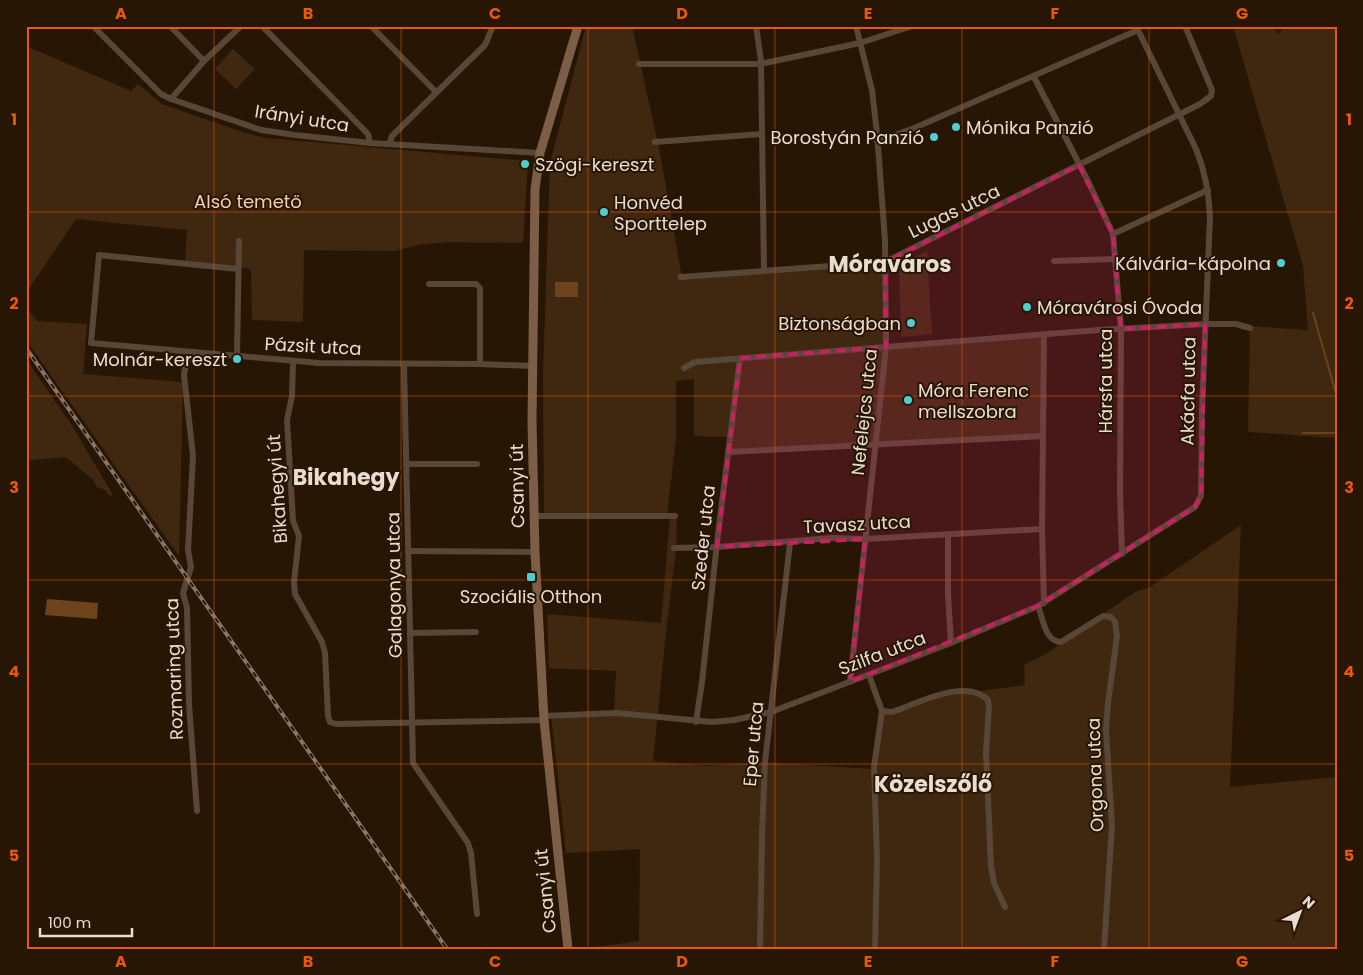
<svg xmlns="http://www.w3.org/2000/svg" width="1363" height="975" font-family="Poppins,sans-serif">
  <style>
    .green { fill: #402810 }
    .water { fill: #6c431a }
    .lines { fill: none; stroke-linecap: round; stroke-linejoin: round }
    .stream { stroke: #6c431a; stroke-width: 2 }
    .street { stroke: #584636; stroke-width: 6 }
    .secondary { stroke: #7b5e45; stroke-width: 9 }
    .rail-casing { stroke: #877769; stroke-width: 4 }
    .rail { stroke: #281605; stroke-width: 2; stroke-dasharray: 5.5; stroke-linecap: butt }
    .marked { fill: #c42261; fill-opacity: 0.2; stroke: #c42261; stroke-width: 4; stroke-dasharray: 10 6; stroke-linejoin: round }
    .grid { fill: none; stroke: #e8590c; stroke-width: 1; stroke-opacity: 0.55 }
    .poi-dot { fill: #52cdcf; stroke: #281605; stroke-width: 2 }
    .labels { text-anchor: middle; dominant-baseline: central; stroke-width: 4; stroke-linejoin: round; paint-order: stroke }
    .street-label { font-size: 18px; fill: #e9dcd1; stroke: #281605 }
    .poi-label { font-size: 18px; fill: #e9dcd1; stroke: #281605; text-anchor: start }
    .park-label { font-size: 18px; fill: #f7ceab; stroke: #281605 }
    .district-label { font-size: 22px; font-weight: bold; fill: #e9dcd1; stroke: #281605 }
    .neatline { fill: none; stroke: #e8590c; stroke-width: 2 }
    .grid-label { font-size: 16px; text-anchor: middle; font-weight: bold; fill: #e8590c }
  </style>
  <rect width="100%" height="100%" fill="#281605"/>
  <g class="green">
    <path d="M 586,26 L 632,26 L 659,148 L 682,277 L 885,262 L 887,347 L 1044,335 L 1043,436 L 728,452 L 730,437 L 694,436 L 694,379 L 676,381 L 676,439 L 667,515 L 544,516 L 543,375 L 550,163 Z"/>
    <path d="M 1233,26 L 1272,26 L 1278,34 L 1287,26 L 1337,26 L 1337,438 L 1248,432 L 1250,326 L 1308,330 L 1303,266 Z"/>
    <path d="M 26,46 L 131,91 L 138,84 L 162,104 L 245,133 L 266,138 L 528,161 L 523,243 L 450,242 L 424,244 L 393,251 L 304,250 L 303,322 L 252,320 L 251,269 L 185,262 L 187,230 L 76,219 L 26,293 Z"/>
    <path d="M 233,49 L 255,69 L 236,89 L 215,69 Z"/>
    <path d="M 927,251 L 932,334 L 901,337 L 899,265 Z"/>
    <path d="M 26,308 L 37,321 L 87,324 L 83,374 L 183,382 L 179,556 L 26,340 Z"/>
    <path d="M 26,359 L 71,424 L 113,495 L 110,496 L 105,490 L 97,487 L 92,479 L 66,457 L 32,460 L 26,458 Z"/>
    <path d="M 677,516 L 676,550 L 667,623 L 653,761 L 707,766 L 762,762 L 872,769 L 880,714 L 941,696 L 1025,685 L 1024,665 L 1049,652 L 1135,592 L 1150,587 L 1241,525 L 1230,787 L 1337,777 L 1337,949 L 582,949 L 639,941 L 640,849 L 566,853 L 551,714 L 614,712 L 616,671 L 549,668 L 547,614 L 661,623 L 670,517 Z"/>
  </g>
  <g class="water">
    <rect x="555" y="282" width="23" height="15"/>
    <path d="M 47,599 L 98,603 L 97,619 L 45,615 Z"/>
  </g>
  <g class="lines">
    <g class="stream">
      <path d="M 1313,313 L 1337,397"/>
      <path d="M 1303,433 L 1337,433"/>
    </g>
    <g class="street">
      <path d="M 93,26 L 161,94 L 171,99 L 261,130 L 295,135 L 370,143 L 540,153"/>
      <path d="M 170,26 L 204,61"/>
      <path d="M 262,26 L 368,134 L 370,143"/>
      <path d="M 371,26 L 436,92"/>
      <path d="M 756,26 L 761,61 L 764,271"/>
      <path d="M 639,64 L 760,64 L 860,43 L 912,26"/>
      <path d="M 1034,77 L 1087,179 L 1113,234 L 1121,329 L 1120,491 L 1122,554"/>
      <path d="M 171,99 L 204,61 L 241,26"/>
      <path d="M 877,141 L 912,129 L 1138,30"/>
      <path d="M 655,142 L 761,134"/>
      <path d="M 389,144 L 392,136 L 485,45 L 493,26"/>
      <path d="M 1113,234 L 1208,190"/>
      <path d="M 1054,261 L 1115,259"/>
      <path d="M 238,269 L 99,255 L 91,343 L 319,363 L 480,364 L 533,366"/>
      <path d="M 681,277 L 885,262 L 1200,104 L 1211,96 L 1212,90 L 1185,26"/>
      <path d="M 429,284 L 476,284 L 480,288 L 480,364"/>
      <path d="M 1044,335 L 1042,529 L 1044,603"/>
      <path d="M 194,352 L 186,363 L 184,375 L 193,456 L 188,550 L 191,567 L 183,593 L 187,608 L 189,704 L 197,811"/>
      <path d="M 237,356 L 239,241"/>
      <path d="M 293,362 L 292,396 L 287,420 L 293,521 L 299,536 L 294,582 L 295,594 L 322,642 L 325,653 L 328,716 L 330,722 L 336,724 L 544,720"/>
      <path d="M 404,365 L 413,763 L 468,843 L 471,853 L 477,914"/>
      <path d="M 684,368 L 695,362 L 1099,330 L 1205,324 L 1236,324 L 1250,328"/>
      <path d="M 728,452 L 1043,436"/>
      <path d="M 406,464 L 477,464"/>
      <path d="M 534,516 L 675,516"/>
      <path d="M 948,535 L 948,594 L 951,643"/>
      <path d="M 674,548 L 717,547 L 832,538 L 865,539 L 1042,529"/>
      <path d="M 408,551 L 535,552"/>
      <path d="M 1038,606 C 1043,618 1045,642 1061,642 L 1103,616 L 1111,617 L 1115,622 L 1117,636 L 1108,703 L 1106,729 L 1112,826 L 1104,949"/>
      <path d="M 410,633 L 476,632"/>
      <path d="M 869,675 L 882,711 L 874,767 L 877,859 L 875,949"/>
      <path d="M 850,682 L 886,347 L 885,240 L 877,133 L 872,90 L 856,26"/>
      <path d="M 882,711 L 892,712 C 916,704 966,677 988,700 L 989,707 L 986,752 L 991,866 L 994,883 L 1005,907"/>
      <path d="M 543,716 L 617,713 L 712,722 L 734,720 L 771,712 L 951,643 L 1038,606 L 1195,507 L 1201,496 L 1202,410 L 1210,217 C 1209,192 1205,171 1196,149 L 1136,26"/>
      <path d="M 696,722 L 702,682 L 718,534 L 740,358"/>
      <path d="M 760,949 L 762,834 L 765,762 L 790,543"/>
    </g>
    <path class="secondary" d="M 568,949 L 544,720 L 535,552 L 532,421 L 535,189 L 540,153 L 578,26"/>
    <defs>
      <path id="rail" d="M 26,348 L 447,949"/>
    </defs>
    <use href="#rail" class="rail-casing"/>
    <use href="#rail" class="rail"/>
  </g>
  <path class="marked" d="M 1079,165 L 1113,234 L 1121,329 L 1205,324 L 1201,496 L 1195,507 L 1038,606 L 850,682 L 865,539 L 717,547 L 740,358 L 886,347 L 885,262 Z"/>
  <path class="grid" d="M 214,26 L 214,949M 401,26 L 401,949M 588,26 L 588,949M 775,26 L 775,949M 962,26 L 962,949M 1149,26 L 1149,949M 26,212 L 1337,212M 26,396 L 1337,396M 26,580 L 1337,580M 26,764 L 1337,764"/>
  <g class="poi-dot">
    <circle cx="956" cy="127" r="5"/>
    <circle cx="934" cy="137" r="5"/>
    <circle cx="525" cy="164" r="5"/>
    <circle cx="604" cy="212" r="5"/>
    <circle cx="1281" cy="263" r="5"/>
    <circle cx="1027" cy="307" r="5"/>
    <circle cx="911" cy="323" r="5"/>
    <circle cx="237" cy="359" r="5"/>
    <circle cx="908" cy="400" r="5"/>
    <rect x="526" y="572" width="10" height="10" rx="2.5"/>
  </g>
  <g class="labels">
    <g class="street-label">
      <text transform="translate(302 118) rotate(9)">Irányi utca</text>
      <text transform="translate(954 211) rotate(-26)">Lugas utca</text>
      <text transform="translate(313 346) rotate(3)">Pázsit utca</text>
      <text transform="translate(1105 381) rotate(-90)">Hársfa utca</text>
      <text transform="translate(1188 391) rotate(-89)">Akácfa utca</text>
      <text transform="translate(864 412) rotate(-84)">Nefelejcs utca</text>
      <text transform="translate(517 486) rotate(-91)">Csanyi út</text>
      <text transform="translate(277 489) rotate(-94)">Bikahegyi út</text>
      <text transform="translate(857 524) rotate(-3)">Tavasz utca</text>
      <text transform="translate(703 538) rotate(-84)">Szeder utca</text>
      <text transform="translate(394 585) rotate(-91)">Galagonya utca</text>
      <text transform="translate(882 653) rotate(-21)">Szilfa utca</text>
      <text transform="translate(174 669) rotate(-92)">Rozmaring utca</text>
      <text transform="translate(753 744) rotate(-85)">Eper utca</text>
      <text transform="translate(1095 775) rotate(-92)">Orgona utca</text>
      <text transform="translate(545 891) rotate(-96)">Csanyi út</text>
    </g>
    <g class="poi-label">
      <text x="966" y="127">Mónika Panzió</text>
      <text x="924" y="137" text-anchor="end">Borostyán Panzió</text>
      <text x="535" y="164">Szögi-kereszt</text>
      <text x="614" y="202">Honvéd<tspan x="614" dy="21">Sporttelep</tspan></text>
      <text x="1271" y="263" text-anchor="end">Kálvária-kápolna</text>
      <text x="1037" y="307">Móravárosi Óvoda</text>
      <text x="901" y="323" text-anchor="end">Biztonságban</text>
      <text x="227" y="359" text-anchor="end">Molnár-kereszt</text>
      <text x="918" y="390">Móra Ferenc<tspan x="918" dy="21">mellszobra</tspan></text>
      <text x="531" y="596" text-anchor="middle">Szociális Otthon</text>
    </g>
    <g class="park-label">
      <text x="248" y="201">Alsó temető</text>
    </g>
    <g class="district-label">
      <text x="890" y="264">Móraváros</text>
      <text x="346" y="477">Bikahegy</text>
      <text x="933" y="784">Közelszőlő</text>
    </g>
  </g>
  <rect width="1363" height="975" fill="none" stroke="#281605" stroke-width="55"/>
  <g transform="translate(1300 912) rotate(42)" stroke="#281605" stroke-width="4" paint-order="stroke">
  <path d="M0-4L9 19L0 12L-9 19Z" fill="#e9dcd1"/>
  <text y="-8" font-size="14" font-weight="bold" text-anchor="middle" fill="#e9dcd1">N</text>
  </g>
  <path d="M40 928v8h92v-8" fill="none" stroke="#e9dcd1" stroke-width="2.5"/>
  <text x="48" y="928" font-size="15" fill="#e9dcd1" stroke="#281605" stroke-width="4" paint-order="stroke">100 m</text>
  <rect x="28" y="28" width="1308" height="920" class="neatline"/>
  <g class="grid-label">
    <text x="121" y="19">A</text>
    <text x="308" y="19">B</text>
    <text x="495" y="19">C</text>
    <text x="682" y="19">D</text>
    <text x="868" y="19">E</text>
    <text x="1055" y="19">F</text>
    <text x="1242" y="19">G</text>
    <text x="14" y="125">1</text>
    <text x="1349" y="125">1</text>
    <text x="14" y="309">2</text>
    <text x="1349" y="309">2</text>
    <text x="14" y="493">3</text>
    <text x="1349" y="493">3</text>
    <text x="14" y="677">4</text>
    <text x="1349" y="677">4</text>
    <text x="14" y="861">5</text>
    <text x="1349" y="861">5</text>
    <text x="121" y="967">A</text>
    <text x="308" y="967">B</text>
    <text x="495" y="967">C</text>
    <text x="682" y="967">D</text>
    <text x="868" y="967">E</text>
    <text x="1055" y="967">F</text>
    <text x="1242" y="967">G</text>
  </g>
</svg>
